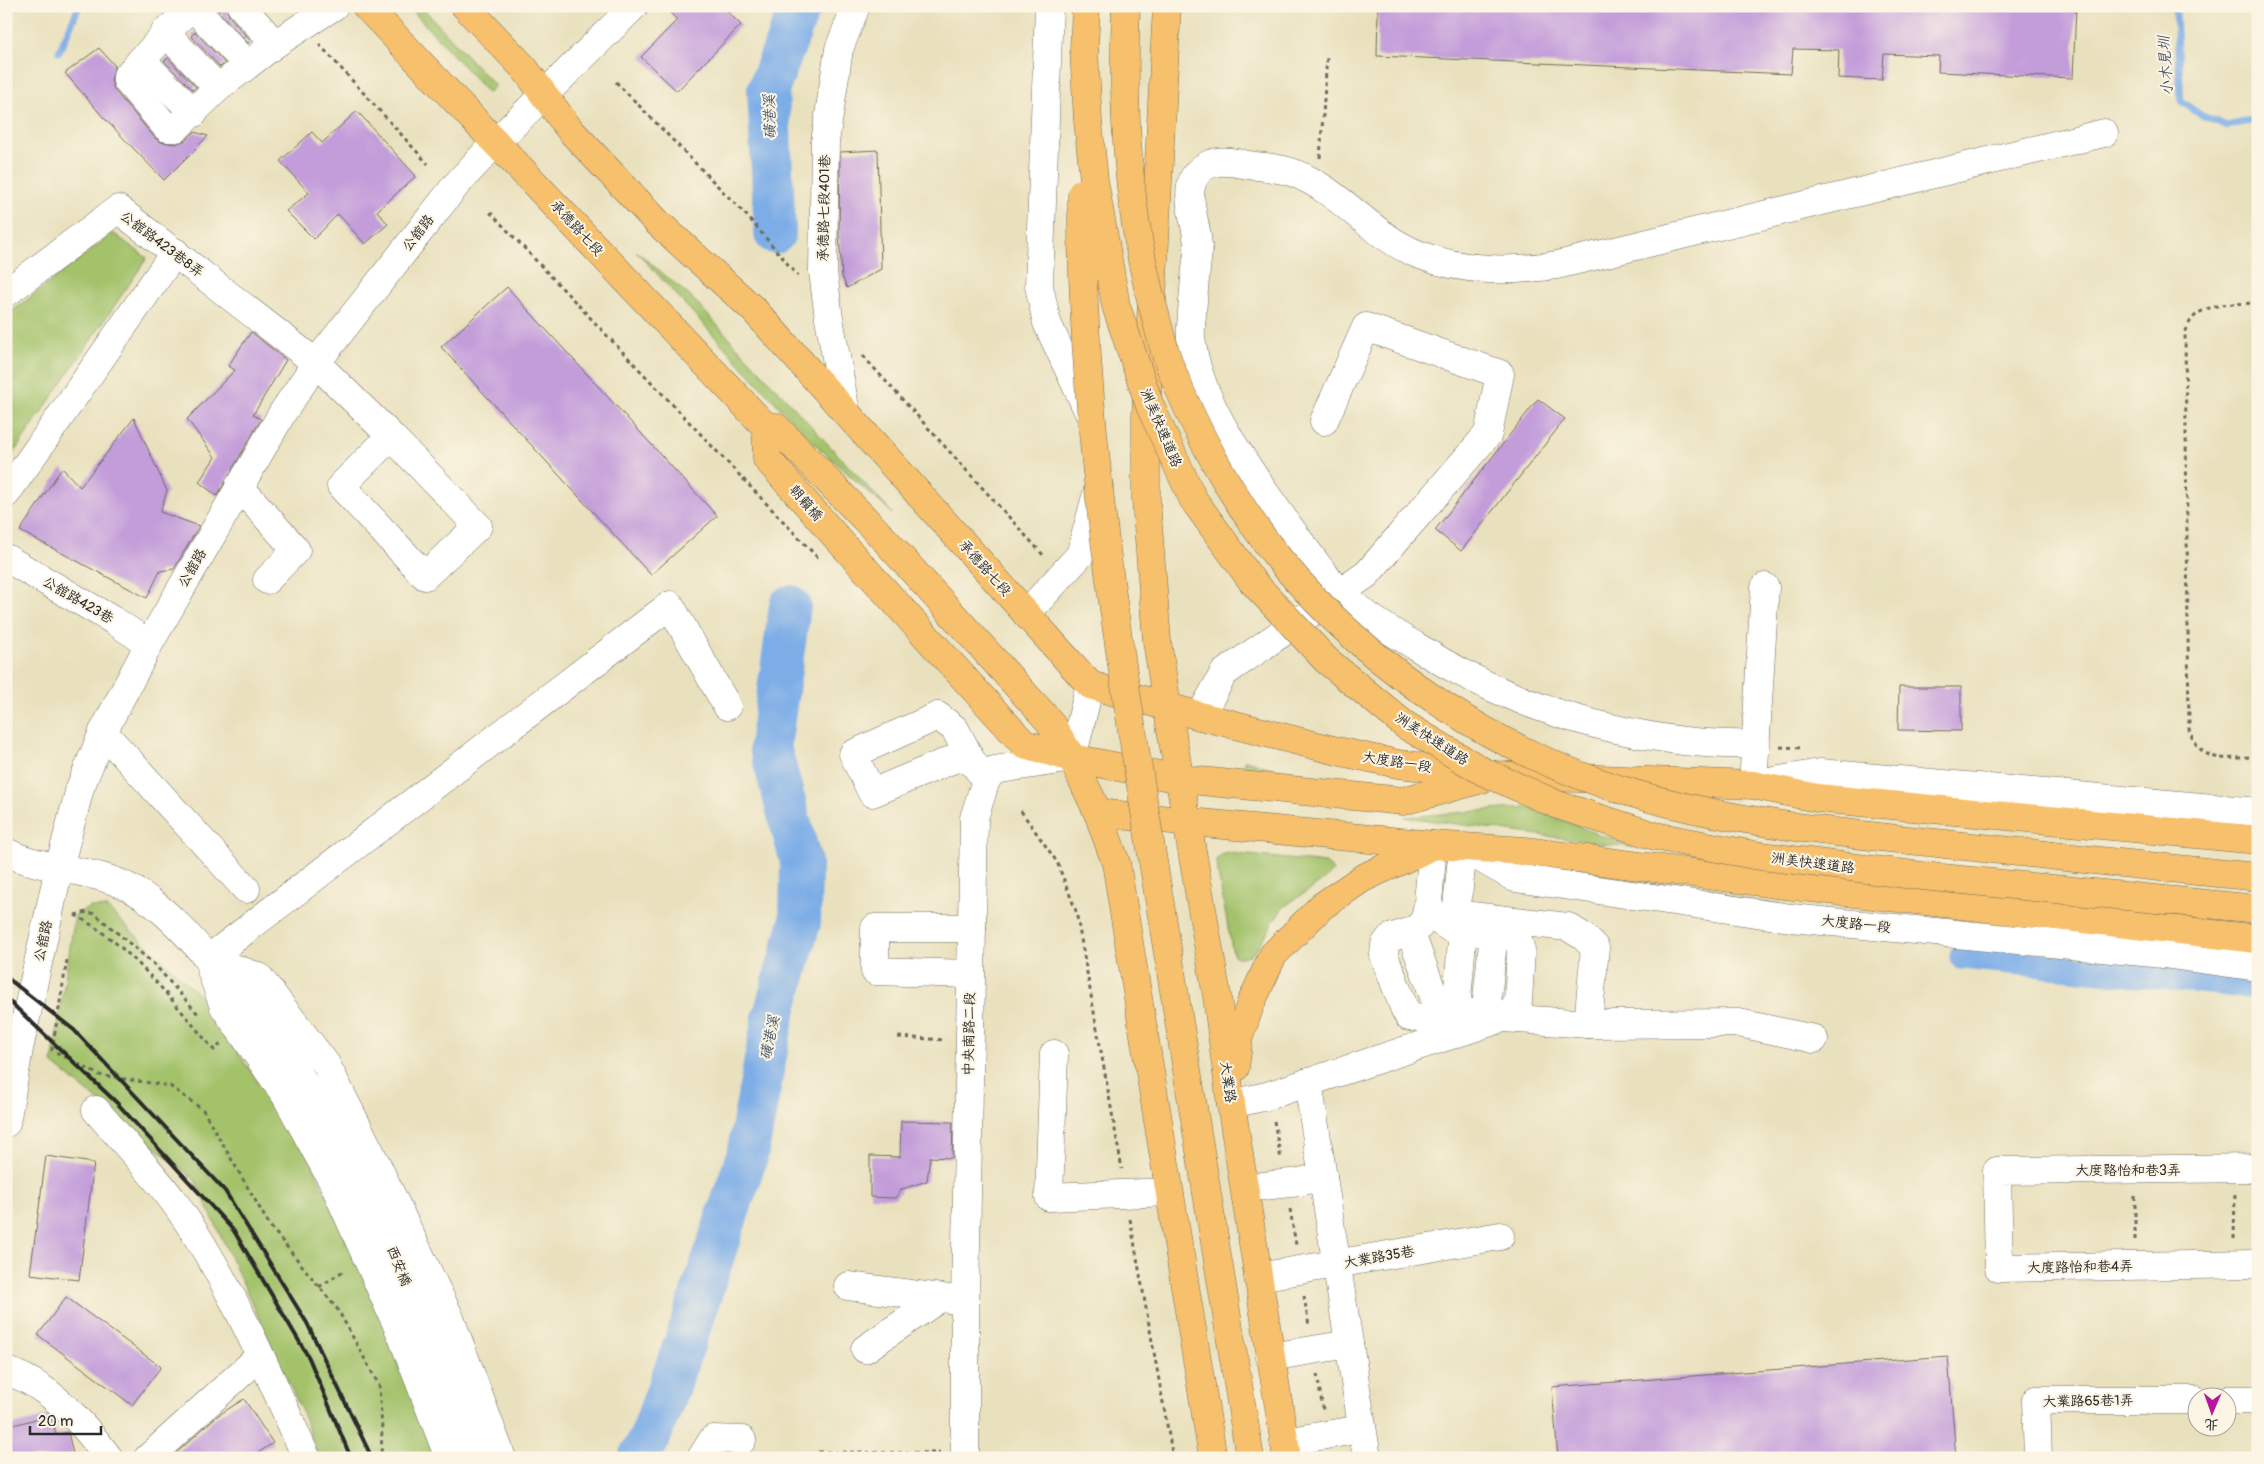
<svg xmlns="http://www.w3.org/2000/svg" width="2264" height="1464" font-family="Pangolin,'LXGW WenKai TC',sans-serif">
  <style>
    .green { fill: #a3c26a; stroke: #67764a }
    .lines { fill: none; stroke-linecap: round; stroke-linejoin: round }
    .stream { stroke: #7dade7; stroke-width: 7 }
    .canal { stroke: #7dade7; stroke-width: 25 }
    .river { stroke: #7dade7; stroke-width: 42 }
    .building { fill: #c39dda }
    .minor-casing { stroke: #6e6b5e; stroke-width: 29 }
    .major-casing { stroke: #6e6b5e; stroke-width: 29 }
    .highway-casing { stroke: #6e6b5e; stroke-width: 29 }
    .path { stroke: #6e6b5e; stroke-width: 3; stroke-dasharray: 4 4; stroke-linecap: butt }
    .minor { stroke: #fff; stroke-width: 28 }
    .major { stroke: #f7c06c; stroke-width: 28 }
    .highway { stroke: #f7c06c; stroke-width: 28 }
    .rail { stroke: #2b2b2b; stroke-width: 4 }
    .highway-bridge-casing { stroke: #6e6b5e; stroke-width: 29; stroke-linecap: butt }
    .highway-bridge { stroke: #f7c06c; stroke-width: 28 }
    .labels { text-anchor: middle; dominant-baseline: central; stroke-width: 4; stroke-linejoin: round; paint-order: stroke }
    .street-label { font-size: 14px; fill: #2b2b2b; stroke: #fcf5e5 }
    .water-label { font-size: 15px; font-style: italic; fill: #48586d; stroke: #fcf5e5 }
  </style>
  <rect width="100%" height="100%" fill="#fcf5e5"/>
  <filter id="ink" filterUnits="userSpaceOnUse"><feTurbulence type="fractalNoise" baseFrequency=".02" numOctaves="2"/><feDisplacementMap in="SourceGraphic" scale="10" xChannelSelector="R" yChannelSelector="G"/><feConvolveMatrix kernelMatrix="1 2 1 2 8 2 1 2 1" color-interpolation-filters="sRGB"/></filter>
  <filter id="wash" filterUnits="userSpaceOnUse"><feTurbulence type="fractalNoise" baseFrequency=".0096" numOctaves="4" result="noise"/><feDisplacementMap in="SourceGraphic" scale="20" xChannelSelector="R" yChannelSelector="G"/><feGaussianBlur stdDeviation="1.12" result="paint"/><feColorMatrix in="noise" values="0 0 0 0 0 0 0 0 0 0 0 0 0 0 0 0 0 1.4 0 .05"/><feComposite in="paint" operator="in"/></filter>
  <g filter="url(#wash)">
    <rect width="100%" height="100%" fill="#e9e1be"/>
    <g class="green">
      <path d="M 408,6 L 421,6 L 495,86 L 488,93 Z"/>
      <path d="M 113,233 L 147,258 L 6,464 L 6,316 Z"/>
      <path d="M 636,251 L 692,298 L 893,514 L 808,438 Z"/>
      <path d="M 1245,760 L 1305,778 L 1268,776 L 1243,770 Z"/>
      <path d="M 1527,807 L 1635,848 L 1405,817 Z"/>
      <path d="M 1229,853 L 1326,863 L 1333,870 C 1329,880 1294,898 1283,908 C 1273,919 1259,951 1249,956 C 1245,957 1241,957 1237,957 L 1233,954 L 1218,873 L 1217,859 L 1221,855 Z"/>
      <path d="M 90,907 L 107,908 L 200,996 L 311,1161 L 413,1386 L 436,1458 L 319,1458 L 300,1407 L 195,1180 L 52,1063 L 75,915 Z"/>
    </g>
    <g class="lines">
      <g class="stream">
        <path d="M 2173,6 L 2176,14 L 2181,101 L 2202,116 L 2227,126 L 2258,119"/>
        <path d="M 797,14 L 826,10"/>
        <path d="M 59,52 L 79,6"/>
      </g>
      <path class="canal" d="M 1962,957 L 2258,987"/>
      <g class="river">
        <path d="M 775,233 L 768,90 L 800,6"/>
        <path d="M 639,1458 L 650,1437 L 685,1342 L 747,1156 L 773,1018 L 800,922 L 801,862 L 770,747 L 790,606"/>
      </g>
    </g>
    <g id="blocks">
      <g class="building">
        <path d="M 222,6 L 226,6 L 229,16 L 251,41 L 248,43 L 218,11 Z"/>
        <path d="M 664,6 L 722,6 L 741,25 L 677,91 L 641,57 L 677,20 Z"/>
        <path d="M 1378,6 L 2076,6 L 2073,78 L 1938,72 L 1939,56 L 1884,54 L 1882,80 L 1838,78 L 1839,50 L 1793,49 L 1791,74 L 1377,56 Z"/>
        <path d="M 195,32 L 225,63 L 220,67 L 191,36 Z"/>
        <path d="M 99,48 L 115,66 L 111,81 L 115,91 L 155,138 L 161,142 L 176,144 L 186,140 L 194,132 L 208,136 L 164,180 L 104,118 L 65,73 Z"/>
        <path d="M 168,58 L 196,87 L 193,90 L 164,61 Z"/>
        <path d="M 357,111 L 416,176 L 377,211 L 388,224 L 365,244 L 338,214 L 314,239 L 286,211 L 309,193 L 280,161 L 312,132 L 322,143 Z"/>
        <path d="M 878,150 L 881,269 L 847,288 L 842,276 L 839,234 L 840,152 Z"/>
        <path d="M 507,287 L 717,516 L 651,575 L 441,347 Z"/>
        <path d="M 251,332 L 286,360 L 253,415 L 261,419 L 217,496 L 199,482 L 215,457 L 187,419 L 235,370 L 228,366 Z"/>
        <path d="M 1538,399 L 1565,419 L 1461,551 L 1435,530 Z"/>
        <path d="M 134,418 L 167,491 L 160,512 L 199,526 L 174,569 L 160,571 L 147,598 L 20,531 L 62,468 L 80,487 Z"/>
        <path d="M 1899,687 L 1961,687 L 1961,731 L 1898,730 Z"/>
        <path d="M 901,1121 L 953,1122 L 952,1158 L 930,1157 L 927,1181 L 902,1189 L 895,1198 L 870,1197 L 870,1156 L 900,1157 Z"/>
        <path d="M 46,1156 L 94,1163 L 79,1280 L 30,1274 Z"/>
        <path d="M 66,1297 L 161,1367 L 132,1405 L 38,1335 Z"/>
        <path d="M 1948,1356 L 1956,1458 L 1558,1458 L 1552,1387 Z"/>
        <path d="M 244,1399 L 273,1443 L 250,1458 L 171,1458 L 217,1416 Z"/>
        <path d="M 51,1415 L 56,1435 L 68,1432 L 73,1454 L 57,1458 L 6,1458 L 6,1427 Z"/>
      </g>
    </g>
  </g>
  <g filter="url(#ink)">
    <use href="#blocks" fill-opacity="0" stroke="#6e6b5e" stroke-width="1"/>
    <g class="lines">
      <defs>
        <g id="minor">
          <path d="M 191,6 L 127,76 L 127,81 L 167,128 L 176,128 L 218,88 L 275,44"/>
          <path d="M 192,6 L 247,64"/>
          <path d="M 241,6 L 275,44 L 334,6"/>
          <path d="M 1049,6 L 1039,286 L 1047,323 L 1091,417"/>
          <path d="M 165,32 L 218,88"/>
          <path d="M 141,60 L 194,113"/>
          <path d="M 6,293 L 118,209 L 316,363 L 391,436 L 478,526 L 425,576 L 341,486 L 391,436"/>
          <path d="M 846,413 L 829,318 L 823,272 L 825,142 L 839,49 L 856,6"/>
          <path d="M 239,486 L 296,550 L 267,580"/>
          <path d="M 6,494 L 175,252"/>
          <path d="M 6,558 L 116,622 L 149,644"/>
          <path d="M 1765,587 L 1753,785 L 1820,773 L 2258,812"/>
          <path d="M 1026,614 L 1080,555 L 1099,486"/>
          <path d="M 1200,716 L 1224,673 L 1367,574 L 1397,539 L 1488,434 L 1500,374 L 1366,327 L 1324,421"/>
          <path d="M 103,732 L 246,889"/>
          <path d="M 1756,745 C 1733,744 1708,744 1684,741 C 1584,728 1499,699 1414,645 C 1388,630 1360,613 1339,592 C 1331,584 1325,574 1318,566 C 1301,543 1284,520 1268,497 C 1235,449 1198,396 1191,338 C 1190,330 1192,320 1192,312 C 1194,292 1195,273 1198,253 C 1201,225 1172,180 1210,164 C 1222,159 1237,163 1249,165 C 1263,167 1281,168 1294,173 C 1341,191 1372,237 1420,255 C 1465,272 1510,272 1557,265 L 2104,133"/>
          <path d="M 971,760 L 956,758 L 872,793 L 853,754 L 938,716 L 955,729 L 971,760 L 986,780"/>
          <path d="M 6,852 C 53,875 105,865 150,901 C 176,920 197,946 218,970 C 232,987 247,1002 260,1019 C 330,1110 379,1216 422,1322 C 440,1367 459,1411 474,1458"/>
          <path d="M 1428,903 L 1435,918 L 1450,928 L 1517,937 L 1521,950 L 1518,1002 L 1513,1011 L 1503,1018 L 1409,1017 L 1405,1010 L 1384,955 L 1385,945 L 1390,938 L 1417,929 L 1425,919 L 1428,903 L 1433,845"/>
          <path d="M 1463,930 L 1457,999 L 1458,1005 L 1473,1018"/>
          <path d="M 1410,931 L 1442,1018"/>
          <path d="M 1494,933 L 1487,999 L 1489,1007 L 1503,1018"/>
          <path d="M 208,959 L 670,605 L 727,706"/>
          <path d="M 209,959 L 259,977 L 326,1064 L 377,1165 L 450,1318 L 502,1458"/>
          <path d="M 211,970 L 224,1007 L 286,1096 L 333,1182 L 401,1334 L 449,1458"/>
          <path d="M 970,974 L 875,971 L 875,928 L 972,928"/>
          <path d="M 1588,1024 L 1595,948 L 1584,937 L 1568,927 L 1463,915 L 1457,906 L 1463,848 L 1515,878 L 1791,918 L 2163,954 L 2258,967"/>
          <path d="M 1054,1054 L 1049,1197 L 1169,1192"/>
          <path d="M 1308,1082 L 1367,1458"/>
          <path d="M 1231,1104 L 1267,1096 L 1503,1018 L 1588,1024 L 1739,1023 L 1814,1039"/>
          <path d="M 96,1110 C 122,1141 154,1174 177,1206 C 231,1283 268,1372 306,1457"/>
          <path d="M 6,1123 L 19,1049 L 59,868 L 80,788 L 103,732 L 149,644 L 283,412 L 316,363 L 456,185 L 495,143 L 634,6"/>
          <path d="M 2258,1168 L 1997,1171 L 1999,1268 L 2258,1264"/>
          <path d="M 1245,1188 L 1300,1182 L 1323,1176"/>
          <path d="M 1258,1277 L 1500,1236"/>
          <path d="M 848,1286 L 965,1301"/>
          <path d="M 865,1349 L 940,1298"/>
          <path d="M 1270,1357 L 1349,1344"/>
          <path d="M 6,1371 C 49,1384 83,1423 109,1458"/>
          <path d="M 2226,1400 L 2258,1400"/>
          <path d="M 1284,1442 L 1362,1429"/>
          <path d="M 148,1458 L 260,1356"/>
          <path d="M 701,1458 L 713,1439 L 742,1440"/>
          <path d="M 965,1458 L 965,1301 L 974,818 L 986,780 L 994,770 L 1072,758 L 1090,685"/>
          <path d="M 2038,1458 L 2036,1400 L 2196,1400"/>
        </g>
        <g id="major">
          <path d="M 366,6 L 766,427 L 767,459 L 845,547 L 1024,744 L 1072,758 L 1180,779 L 1403,801 L 1482,779"/>
          <path d="M 465,6 L 525,69 L 570,130 L 657,222 L 754,310 L 1090,685 L 1200,716 L 1337,751 L 1398,764 L 1496,775 L 1753,785 L 1817,798 L 2258,840"/>
          <path d="M 766,427 L 776,427 L 886,541 L 1049,721 L 1072,758 L 1098,813 L 1116,863 L 1213,1458"/>
          <path d="M 1167,706 L 1217,996 L 1231,1104 L 1287,1458"/>
          <path d="M 1098,813 L 1433,845 L 1525,851 L 1776,884 L 2258,939"/>
          <path d="M 1235,1068 L 1239,1037 L 1251,1003 L 1273,955 L 1322,906 L 1363,878 L 1432,846"/>
        </g>
        <g id="highway">
          <path d="M 1167,6 L 1146,416 L 1146,500 L 1157,641 L 1167,706"/>
          <path d="M 1084,49 L 1086,6"/>
        </g>
      </defs>
      <use href="#minor" class="minor-casing"/>
      <use href="#major" class="major-casing"/>
      <use href="#highway" class="highway-casing"/>
      <g class="path">
        <path d="M 319,44 L 428,164"/>
        <path d="M 616,82 L 748,217 L 798,276"/>
        <path d="M 1320,158 L 1327,57"/>
        <path d="M 490,212 L 818,558"/>
        <path d="M 2258,303 C 2238,304 2206,302 2192,319 C 2189,322 2187,329 2185,333 L 2189,729 C 2200,765 2227,759 2258,756"/>
        <path d="M 863,356 L 1045,557"/>
        <path d="M 1780,747 L 1804,748"/>
        <path d="M 1021,811 L 1057,862 L 1076,911 L 1122,1169"/>
        <path d="M 6,892 L 10,891 L 6,924"/>
        <path d="M 75,915 C 132,946 172,1001 214,1050 L 221,1044"/>
        <path d="M 75,915 L 87,912 L 95,914 L 155,965 L 198,1014"/>
        <path d="M 67,960 L 52,1050 L 99,1075 L 170,1086 L 203,1110 L 270,1226 L 338,1310 L 379,1385 L 382,1429 L 381,1458"/>
        <path d="M 898,1037 L 945,1040"/>
        <path d="M 1274,1121 L 1281,1159"/>
        <path d="M 1290,1209 L 1296,1245"/>
        <path d="M 1130,1219 L 1173,1458"/>
        <path d="M 2234,1239 L 2235,1193"/>
        <path d="M 2135,1240 L 2135,1194"/>
        <path d="M 319,1287 L 345,1270"/>
        <path d="M 1304,1296 L 1309,1326"/>
        <path d="M 1317,1374 L 1323,1410"/>
        <path d="M 818,1452 L 940,1453"/>
        <path d="M 331,1455 L 355,1458"/>
      </g>
      <use href="#minor" class="minor"/>
      <use href="#major" class="major"/>
      <use href="#highway" class="highway"/>
      <g class="rail">
        <path d="M 6,977 L 74,1030 L 225,1191 L 307,1323 L 372,1458"/>
        <path d="M 6,998 L 117,1103 L 234,1231 L 309,1358 L 351,1458"/>
      </g>
      <defs>
        <g id="highway-bridge">
          <path d="M 1126,6 C 1122,111 1127,216 1156,318 C 1160,334 1164,350 1170,366 C 1195,431 1236,506 1280,560 C 1372,672 1503,757 1642,796 C 1741,824 1843,833 1945,844 C 2049,855 2153,867 2258,877"/>
          <path d="M 1084,49 L 1088,121 L 1094,180 L 1116,306 L 1150,406 L 1193,499 L 1252,581 L 1326,660 L 1405,725 L 1484,772 L 1558,805 L 1655,836 L 1754,855 L 1922,876 L 2258,909"/>
          <path d="M 1082,193 C 1080,413 1116,632 1151,849 C 1184,1052 1217,1255 1250,1458"/>
        </g>
      </defs>
      <use href="#highway-bridge" class="highway-bridge-casing"/>
      <use href="#highway-bridge" class="highway-bridge"/>
    </g>
  </g>
  <g class="labels">
    <g class="street-label">
      <text transform="translate(824 208) rotate(-89)">承德路七段401巷</text>
      <text transform="translate(577 228) rotate(47)">承德路七段</text>
      <text transform="translate(418 233) rotate(-52)">公舘路</text>
      <text transform="translate(162 244) rotate(37)">公舘路423巷8弄</text>
      <text transform="translate(1161 428) rotate(67)">洲美快速道路</text>
      <text transform="translate(806 503) rotate(49)">朝籟橋</text>
      <text transform="translate(192 568) rotate(-60)">公舘路</text>
      <text transform="translate(985 568) rotate(48)">承德路七段</text>
      <text transform="translate(78 600) rotate(30)">公舘路423巷</text>
      <text transform="translate(1432 739) rotate(33)">洲美快速道路</text>
      <text transform="translate(1397 762) rotate(9)">大度路一段</text>
      <text transform="translate(1813 863) rotate(7)">洲美快速道路</text>
      <text transform="translate(1856 924) rotate(6)">大度路一段</text>
      <text transform="translate(43 941) rotate(-78)">公舘路</text>
      <text transform="translate(969 1034) rotate(-89)">中央南路二段</text>
      <text transform="translate(1228 1082) rotate(82)">大業路</text>
      <text x="2128" y="1170">大度路怡和巷3弄</text>
      <text transform="translate(1379 1257) rotate(-10)">大業路35巷</text>
      <text transform="translate(399 1266) rotate(68)">西安橋</text>
      <text transform="translate(2080 1267) rotate(-1)">大度路怡和巷4弄</text>
      <text transform="translate(2088 1401) rotate(-1)">大業路65巷1弄</text>
    </g>
    <g class="water-label">
      <text transform="translate(2166 66) rotate(-94)">小木見圳</text>
      <text transform="translate(770 117) rotate(-91)">磺港溪</text>
      <text transform="translate(770 1038) rotate(-78)">磺港溪</text>
    </g>
  </g>
  <rect width="2264" height="1464" fill="none" stroke="#fcf5e5" stroke-width="25"/>
  <g transform="translate(2212 1412) rotate(182)"><circle r="24" fill="#fcf5e5" stroke="#a8a49b"/>
  <path d="M0-4L9 19L0 12L-9 19Z" fill="#b5179e"/>
  <text y="-8" font-size="14" font-weight="bold" text-anchor="middle" fill="#2b2b2b">北</text>
  </g>
  <path d="M30 1426v8h71v-8" fill="none" stroke="#2b2b2b" stroke-width="2.5"/>
  <text x="38" y="1426" font-size="15" fill="#2b2b2b" stroke="#fcf5e5" stroke-width="4" paint-order="stroke">20 m</text>
</svg>
